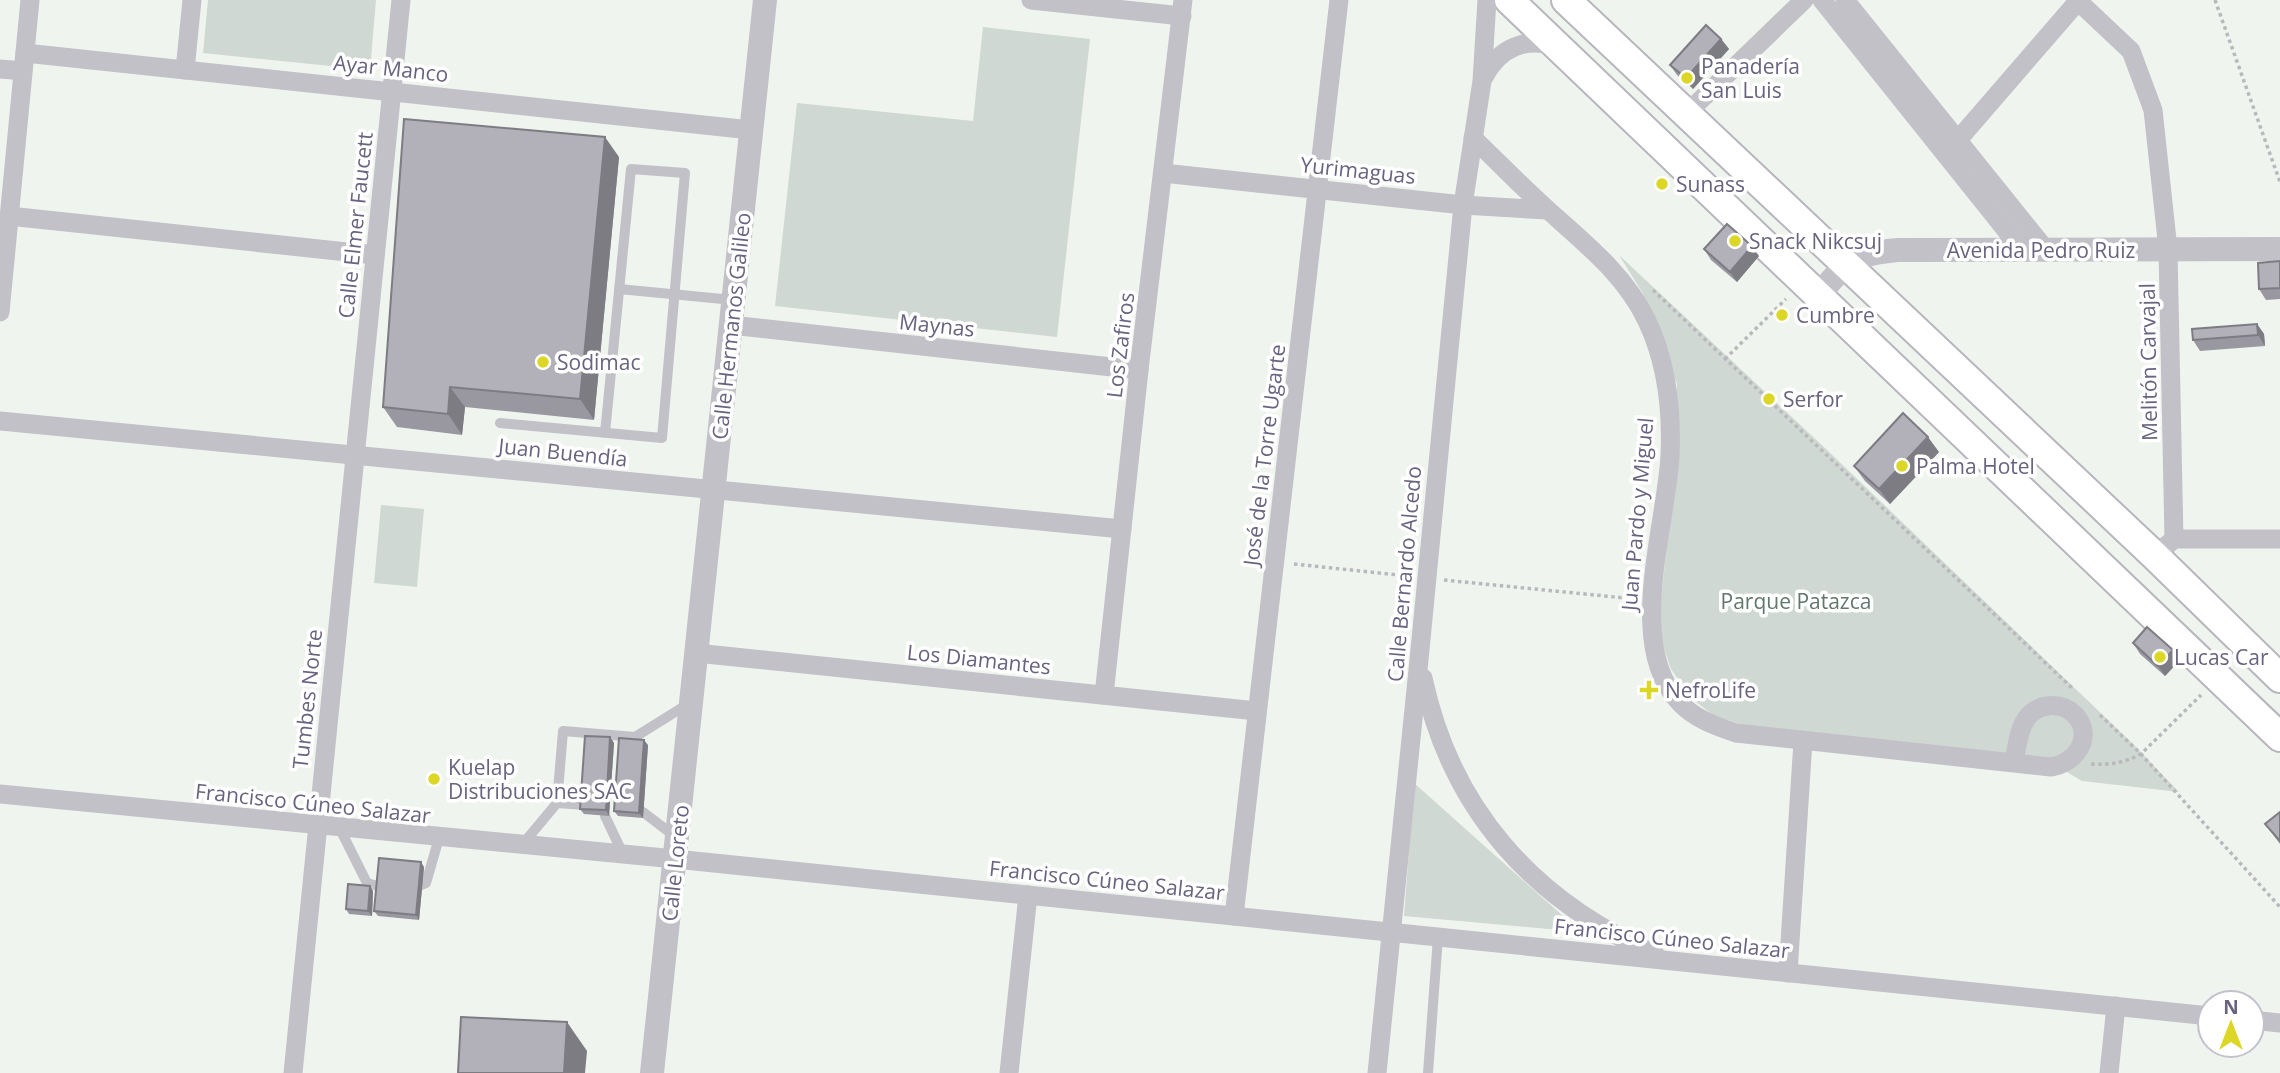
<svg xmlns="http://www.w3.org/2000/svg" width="2280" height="1073" font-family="'Open Sans',sans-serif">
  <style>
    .green { fill: #cfd8d2 }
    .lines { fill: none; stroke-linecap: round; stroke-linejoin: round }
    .secondary-casing { stroke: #b7b5bd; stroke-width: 32 }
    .path { stroke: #b9b8bc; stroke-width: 3.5; stroke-dasharray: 3.5 3.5; stroke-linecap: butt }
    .service { stroke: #c2c1c7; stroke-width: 10 }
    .minor { stroke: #c2c1c7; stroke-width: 19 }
    .tertiary { stroke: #c2c1c7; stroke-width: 24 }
    .secondary { stroke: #fff; stroke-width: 28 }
    .wall { fill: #9998a0 }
    .shaded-wall { fill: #7d7c82 }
    .building { fill: #b2b1ba; stroke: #7d7c82; stroke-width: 2 }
    .poi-dot { fill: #dcd727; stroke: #fff; stroke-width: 2.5 }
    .labels { text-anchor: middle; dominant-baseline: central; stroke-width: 7; stroke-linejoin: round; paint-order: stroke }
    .poi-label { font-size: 21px; fill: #69637f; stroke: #fff; text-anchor: start }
    .street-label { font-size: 21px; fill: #69637f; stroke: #fff }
    .park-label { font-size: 21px; fill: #62776d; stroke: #fff }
  </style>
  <rect width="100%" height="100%" fill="#f0f4ef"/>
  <g class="green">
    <path d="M 208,0 L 376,0 L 370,70 L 203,53 Z"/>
    <path d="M 983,27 L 1090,39 L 1057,337 L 775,306 L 797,103 L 973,121 Z"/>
    <path d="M 1619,255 L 1826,449 L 2133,744 L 2179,792 L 2082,781 L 2045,759 L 1748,727 L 1713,715 L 1691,698 L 1671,669 L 1660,637 L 1660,610 L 1676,459 L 1677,384 L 1642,292 Z"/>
    <path d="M 381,505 L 424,509 L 417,587 L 374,583 Z"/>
    <path d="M 1414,783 L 1581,932 L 1404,916 Z"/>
  </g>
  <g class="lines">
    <defs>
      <g id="secondary">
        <path d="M 1509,0 L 2280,737"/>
        <path d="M 1566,0 L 2155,556 L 2280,678"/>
      </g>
    </defs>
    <use href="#secondary" class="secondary-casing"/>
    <g class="path">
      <path d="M 2215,0 L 2280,182"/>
      <path d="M 1653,290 L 2074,690"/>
      <path d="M 1725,359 L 1786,299"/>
      <path d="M 1294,564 L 1408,576"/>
      <path d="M 1444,580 L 1635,599"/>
      <path d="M 2100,715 L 2141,754 L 2280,907"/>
      <path d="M 2091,764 C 2110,765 2124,763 2141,754 L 2201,695"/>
    </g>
    <g class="service">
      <path d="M 619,289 L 733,300"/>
      <path d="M 500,423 L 662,438 L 685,173 L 631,169 L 605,433"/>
      <path d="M 635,740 L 635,737 L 688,704"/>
      <path d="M 557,803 L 563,731 L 635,737"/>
      <path d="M 643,812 L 673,835"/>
      <path d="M 605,816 L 623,854"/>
      <path d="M 340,829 L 367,883 L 389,889"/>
      <path d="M 522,845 L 557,803 L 585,805"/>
      <path d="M 411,889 L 426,883 L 439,838"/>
      <path d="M 1428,1073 L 1438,937"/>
    </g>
    <g class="minor">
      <path d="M 1031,0 L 1182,16"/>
      <path d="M 1822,0 L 2022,250"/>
      <path d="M 1845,0 L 2046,250"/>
      <path d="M 2078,1 L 2131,51 L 2153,110 L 2168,249 L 2174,539"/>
      <path d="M 25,53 L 751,130"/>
      <path d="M 0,69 L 23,71"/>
      <path d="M 185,70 L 192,0"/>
      <path d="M 1484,77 C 1499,48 1527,35 1558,48"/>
      <path d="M 1686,114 L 1804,0"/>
      <path d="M 1473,138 C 1498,162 1523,188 1549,211 C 1586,244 1626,276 1647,321 C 1667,363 1672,411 1670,456 C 1666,528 1625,646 1680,703 C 1695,719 1716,726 1736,733 L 2051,767 C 2075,764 2095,737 2075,715 C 2061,701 2037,703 2026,719 C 2018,731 2017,748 2014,761"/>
      <path d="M 1951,148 L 2079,0"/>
      <path d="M 1163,173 L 1463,205 L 1547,210"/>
      <path d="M 9,216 L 375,255"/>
      <path d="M 0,312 L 30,0"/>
      <path d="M 731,325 L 1139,370"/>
      <path d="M 0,421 L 1122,529"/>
      <path d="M 2166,546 L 2174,539 L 2280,539"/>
      <path d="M 696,653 L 1257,711"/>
      <path d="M 1423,678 C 1451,809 1533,901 1655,954"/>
      <path d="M 1104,695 L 1139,370 L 1183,0"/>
      <path d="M 0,794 L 675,859 L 2210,1016"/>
      <path d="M 1234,916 L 1339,0"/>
      <path d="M 1788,973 L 1803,741"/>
      <path d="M 2252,1020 L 2280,1023"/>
      <path d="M 293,1073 L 401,0"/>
      <path d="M 1009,1073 L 1028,895"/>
      <path d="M 1377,1073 L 1419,660 L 1463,205 L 1482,81 L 1487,0"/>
      <path d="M 2109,1073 L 2116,1006"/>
    </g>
    <g class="tertiary">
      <path d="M 1819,294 C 1849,261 1851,254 1898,250 L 2280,249"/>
      <path d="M 652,1073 L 765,0"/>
    </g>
    <use href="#secondary" class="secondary"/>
  </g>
  <g class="wall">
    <path d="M 1721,39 L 1729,49 L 1693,89 L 1677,75 L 1670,65 Z"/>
    <path d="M 619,157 L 594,420 L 465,407 L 462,435 L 397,427 L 383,407 Z"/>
    <path d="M 1704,249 L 1759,256 L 1737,282 L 1711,260 Z"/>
    <path d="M 2280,261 L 2280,299 L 2266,300 L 2259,289 Z"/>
    <path d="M 2257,324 L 2264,334 L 2265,346 L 2200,351 L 2193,340 Z"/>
    <path d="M 1939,452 L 1890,504 L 1865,481 L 1854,466 Z"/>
    <path d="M 2133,643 L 2173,650 L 2180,660 L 2165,676 L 2140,654 Z"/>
    <path d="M 610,737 L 614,743 L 609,816 L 584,814 L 580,809 Z"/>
    <path d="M 648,745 L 643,818 L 618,816 L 614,811 Z"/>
    <path d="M 2280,812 L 2280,844 L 2265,824 Z"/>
    <path d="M 424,867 L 419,920 L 378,916 L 374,911 Z"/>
    <path d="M 373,891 L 372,916 L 349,914 L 346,909 Z"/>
  </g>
  <g class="shaded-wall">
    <path d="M 1721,39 L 1729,49 L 1693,89 L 1686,78 Z"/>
    <path d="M 605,137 L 619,157 L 594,420 L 580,399 Z"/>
    <path d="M 1752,246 L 1759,256 L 1737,282 L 1730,272 Z"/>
    <path d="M 2257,324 L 2264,334 L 2265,346 L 2258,335 Z"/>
    <path d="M 450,387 L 465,407 L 462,435 L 448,414 Z"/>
    <path d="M 1928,437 L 1939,452 L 1890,504 L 1879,489 Z"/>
    <path d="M 2173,650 L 2180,660 L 2165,676 L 2158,666 Z"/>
    <path d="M 610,737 L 614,743 L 609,816 L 606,810 Z"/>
    <path d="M 644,740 L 648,745 L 643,818 L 639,813 Z"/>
    <path d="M 421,862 L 424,867 L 419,920 L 416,915 Z"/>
    <path d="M 370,886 L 373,891 L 372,916 L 368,911 Z"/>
    <path d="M 567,1022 L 587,1051 L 585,1073 L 564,1073 Z"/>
  </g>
  <g class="building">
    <path d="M 1706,25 L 1721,39 L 1686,78 L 1670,65 Z"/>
    <path d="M 404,119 L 605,137 L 580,399 L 450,387 L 448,414 L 383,407 Z"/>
    <path d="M 1727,224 L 1752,246 L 1730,272 L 1704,249 Z"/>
    <path d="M 2280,261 L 2280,288 L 2259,289 L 2258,263 Z"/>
    <path d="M 2257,324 L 2258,335 L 2193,340 L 2192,329 Z"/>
    <path d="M 1903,413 L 1928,437 L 1879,489 L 1854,466 Z"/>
    <path d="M 2147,627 L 2173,650 L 2158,666 L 2133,643 Z"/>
    <path d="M 585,736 L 610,737 L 606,810 L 580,809 Z"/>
    <path d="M 619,738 L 644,740 L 639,813 L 614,811 Z"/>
    <path d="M 2280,812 L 2280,841 L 2265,824 Z"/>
    <path d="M 379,858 L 421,862 L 416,915 L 374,911 Z"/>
    <path d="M 348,884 L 370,886 L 368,911 L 346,909 Z"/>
    <path d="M 461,1017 L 567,1022 L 564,1073 L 458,1073 Z"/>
  </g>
  <g class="poi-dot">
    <circle cx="1687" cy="78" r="7"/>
    <circle cx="1662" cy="184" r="7"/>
    <circle cx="1735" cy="241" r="7"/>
    <circle cx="1782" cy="315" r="7"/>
    <circle cx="543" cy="362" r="7"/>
    <circle cx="1769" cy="399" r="7"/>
    <circle cx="1902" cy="466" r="7"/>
    <circle cx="2160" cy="657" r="7"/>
    <path d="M1645.5 679.5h7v7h7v7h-7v7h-7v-7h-7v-7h7z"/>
    <circle cx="434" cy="779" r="7"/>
  </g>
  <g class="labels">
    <g class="poi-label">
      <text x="1701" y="66">Panadería<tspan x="1701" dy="24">San Luis</tspan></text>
      <text x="1676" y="184">Sunass</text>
      <text x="1749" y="241">Snack Nikcsuj</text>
      <text x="1796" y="315">Cumbre</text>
      <text x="557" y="362">Sodimac</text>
      <text x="1783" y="399">Serfor</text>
      <text x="1916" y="466">Palma Hotel</text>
      <text x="2174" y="657">Lucas Car</text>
      <text x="1665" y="690">NefroLife</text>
      <text x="448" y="767">Kuelap<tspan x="448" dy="24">Distribuciones SAC</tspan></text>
    </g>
    <g class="street-label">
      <text transform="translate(391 68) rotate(6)">Ayar Manco</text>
      <text transform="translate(1358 170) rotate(6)">Yurimaguas</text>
      <text transform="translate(355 225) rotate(-84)">Calle Elmer Faucett</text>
      <text x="2041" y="250">Avenida Pedro Ruiz</text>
      <text transform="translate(937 325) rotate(6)">Maynas</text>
      <text transform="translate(731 326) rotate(-84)">Calle Hermanos Galileo</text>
      <text transform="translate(1120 345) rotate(-83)">Los Zafiros</text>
      <text transform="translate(2148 362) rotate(-91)">Melitón Carvajal</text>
      <text transform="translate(563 452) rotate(6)">Juan Buendía</text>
      <text transform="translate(1264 455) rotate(-83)">José de la Torre Ugarte</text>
      <text transform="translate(1637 514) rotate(-85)">Juan Pardo y Miguel</text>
      <text transform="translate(1404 574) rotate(-85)">Calle Bernardo Alcedo</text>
      <text transform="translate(979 659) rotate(6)">Los Diamantes</text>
      <text transform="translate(307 699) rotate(-84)">Tumbes Norte</text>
      <text transform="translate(313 803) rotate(6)">Francisco Cúneo Salazar</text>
      <text transform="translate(675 863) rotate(-84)">Calle Loreto</text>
      <text transform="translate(1107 880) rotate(6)">Francisco Cúneo Salazar</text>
      <text transform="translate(1672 938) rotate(6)">Francisco Cúneo Salazar</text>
    </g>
    <g class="park-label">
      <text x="1796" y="601">Parque Patazca</text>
    </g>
  </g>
  <g transform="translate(2231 1024)"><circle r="33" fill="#ffffff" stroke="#c3c1cc" stroke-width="2"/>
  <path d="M0-5L12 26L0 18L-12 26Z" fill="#dcd727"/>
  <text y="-10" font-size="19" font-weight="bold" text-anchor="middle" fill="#69637f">N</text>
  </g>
</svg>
